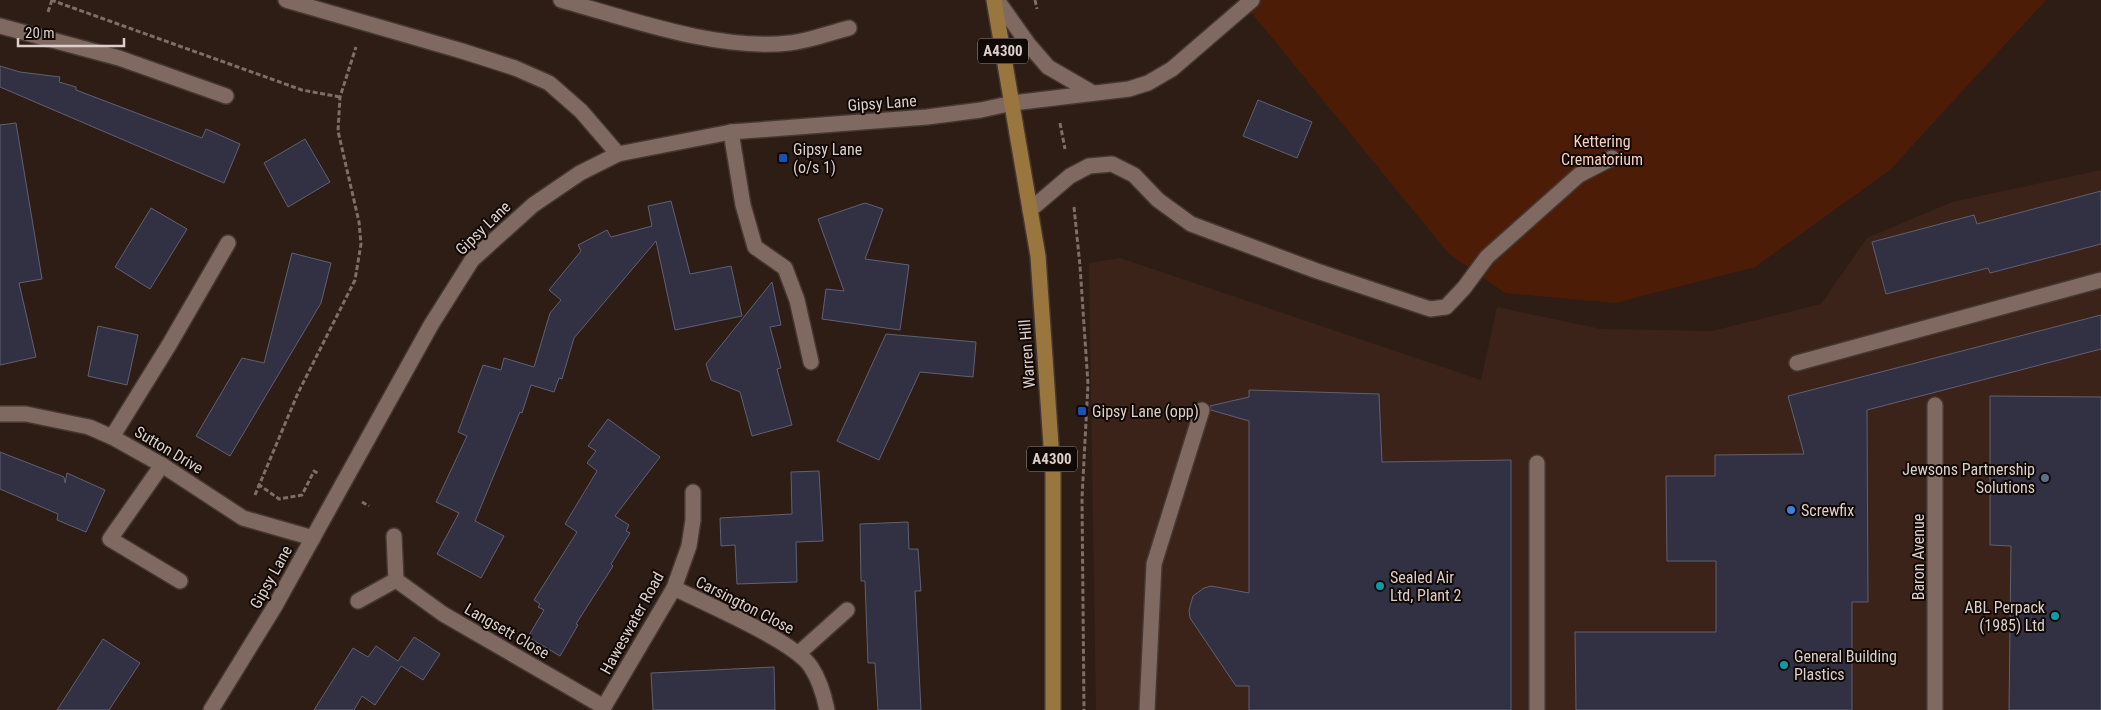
<svg xmlns="http://www.w3.org/2000/svg" width="2101" height="710" font-family="'Roboto Condensed',sans-serif">
  <style>
    .built { fill: #3b2319 }
    .green { fill: #4c1c07 }
    .building { fill: #313143; stroke: #606074 }
    .lines { fill: none; stroke-linecap: round; stroke-linejoin: round }
    .lane-casing { stroke: #463733; stroke-width: 18 }
    .street-casing { stroke: #463733; stroke-width: 18 }
    .secondary-casing { stroke: #463733; stroke-width: 18 }
    .primary-casing { stroke: #463733; stroke-width: 18 }
    .path { stroke: #7e6e68; stroke-width: 3; stroke-dasharray: 5 2.5; stroke-linecap: butt }
    .lane { stroke: #7f6961; stroke-width: 15 }
    .street { stroke: #7f6961; stroke-width: 15 }
    .secondary { stroke: #7f6961; stroke-width: 15 }
    .primary { stroke: #99763e; stroke-width: 15 }
    .transit-dot { fill: #1a4fb4; stroke: #110906; stroke-width: 2 }
    .service-dot { fill: #5c6f8a; stroke: #110906; stroke-width: 2 }
    .shop-dot { fill: #3f7fe0; stroke: #110906; stroke-width: 2 }
    .culture-dot { fill: #0f9aa8; stroke: #110906; stroke-width: 2 }
    .labels { text-anchor: middle; dominant-baseline: central; stroke-width: 4; stroke-linejoin: round; paint-order: stroke }
    .shield { fill: #110906; stroke: #9f9490; stroke-width: 1 }
    .shield-label { font-size: 15px; font-weight: bold; fill: #dccfcb }
    .street-label { font-size: 16px; fill: #dccfcb; stroke: #110906 }
    .park-label { font-size: 16px; fill: #fccebc; stroke: #110906 }
    .poi-label { font-size: 16px; fill: #dccfcb; stroke: #110906; text-anchor: start }
  </style>
  <rect width="100%" height="100%" fill="#2e1d15"/>
  <path class="built" d="M 2101,170 L 2101,710 L 1096,710 L 1089,263 L 1120,258 L 1481,380 L 1497,307 L 1601,329 L 1712,331 L 1821,304 L 1867,238 L 1952,202 Z"/>
  <path class="green" d="M 1241,0 L 2046,0 L 1890,170 L 1755,267 L 1615,303 L 1505,293 L 1449,254 Z"/>
  <g class="building">
    <path d="M 0,66 L 20,72 L 60,77 L 59,82 L 76,87 L 76,90 L 202,138 L 206,129 L 240,144 L 224,183 L 0,87 Z"/>
    <path d="M 1258,100 L 1312,122 L 1297,158 L 1243,136 Z"/>
    <path d="M 16,123 L 42,279 L 19,283 L 36,357 L 0,365 L 0,125 Z"/>
    <path d="M 305,139 L 330,182 L 288,207 L 264,163 Z"/>
    <path d="M 2101,191 L 2101,244 L 1990,273 L 1988,268 L 1886,294 L 1872,242 L 1974,215 L 1977,224 Z"/>
    <path d="M 671,201 L 690,274 L 731,266 L 742,316 L 675,330 L 656,241 L 574,338 L 562,379 L 559,378 L 554,392 L 531,385 L 522,413 L 520,412 L 475,521 L 504,536 L 481,578 L 437,554 L 459,513 L 436,502 L 467,436 L 458,432 L 483,365 L 501,370 L 504,358 L 534,367 L 550,313 L 561,300 L 549,290 L 581,251 L 578,245 L 607,230 L 611,237 L 652,226 L 648,206 Z"/>
    <path d="M 865,203 L 883,209 L 865,259 L 909,265 L 900,330 L 822,319 L 826,289 L 844,291 L 818,219 Z"/>
    <path d="M 151,208 L 187,229 L 150,289 L 115,267 Z"/>
    <path d="M 292,253 L 331,263 L 321,303 L 230,456 L 196,436 L 242,358 L 264,363 Z"/>
    <path d="M 772,282 L 781,325 L 770,327 L 781,368 L 777,369 L 792,425 L 752,436 L 740,392 L 711,380 L 706,364 Z"/>
    <path d="M 2101,315 L 2101,349 L 1867,410 L 1868,602 L 1852,602 L 1852,710 L 1576,710 L 1575,632 L 1716,632 L 1716,561 L 1667,561 L 1666,476 L 1715,476 L 1715,455 L 1804,454 L 1788,396 Z"/>
    <path d="M 98,326 L 138,335 L 127,385 L 88,376 Z"/>
    <path d="M 886,334 L 976,342 L 973,377 L 920,372 L 879,460 L 837,441 Z"/>
    <path d="M 1249,390 L 1379,394 L 1382,462 L 1511,460 L 1511,710 L 1249,710 L 1249,686 L 1236,686 L 1190,618 L 1189,610 L 1193,596 L 1204,588 L 1211,586 L 1249,593 L 1249,421 L 1211,410 L 1210,406 L 1249,397 Z"/>
    <path d="M 1990,396 L 2101,397 L 2101,710 L 2009,710 L 2011,546 L 1990,545 Z"/>
    <path d="M 608,419 L 660,457 L 615,516 L 629,525 L 626,531 L 630,533 L 611,564 L 613,566 L 576,624 L 578,625 L 560,656 L 528,637 L 544,610 L 538,607 L 540,604 L 534,600 L 577,532 L 565,524 L 597,471 L 587,463 L 596,451 L 588,446 Z"/>
    <path d="M 0,452 L 64,477 L 65,483 L 67,473 L 105,490 L 86,532 L 57,520 L 58,514 L 0,489 Z"/>
    <path d="M 819,471 L 823,541 L 796,542 L 797,582 L 737,584 L 735,545 L 721,546 L 720,518 L 792,514 L 791,472 Z"/>
    <path d="M 908,522 L 909,549 L 918,549 L 921,591 L 915,591 L 921,710 L 878,710 L 875,663 L 868,663 L 865,581 L 861,581 L 860,524 Z"/>
    <path d="M 414,637 L 440,654 L 423,680 L 401,666 L 375,705 L 362,696 L 354,710 L 314,710 L 353,648 L 368,657 L 376,646 L 398,661 Z"/>
    <path d="M 103,639 L 140,663 L 109,710 L 57,710 Z"/>
    <path d="M 774,667 L 775,710 L 653,710 L 651,673 Z"/>
  </g>
  <g class="lines">
    <defs>
      <g id="lane">
        <path d="M 561,0 C 630,19 717,51 789,43 C 809,41 829,33 849,28"/>
        <path d="M 997,0 L 1029,45 L 1048,67 L 1093,93"/>
        <path d="M 1013,103 L 1129,89 L 1148,83 L 1172,69 L 1252,0"/>
        <path d="M 731,132 L 743,205 L 755,247 L 785,268 L 797,300 L 811,362"/>
        <path d="M 1030,210 L 1070,176 L 1089,166 L 1112,164 L 1134,175 L 1158,200 L 1191,224 L 1317,271 L 1430,309 L 1446,307 L 1464,288 L 1487,257 L 1579,175 L 1612,158"/>
        <path d="M 1797,363 L 2101,280"/>
        <path d="M 112,437 L 169,345 L 228,243"/>
        <path d="M 162,465 L 110,539 L 180,581"/>
        <path d="M 1147,710 L 1154,564 L 1202,410"/>
        <path d="M 1537,710 L 1537,463"/>
      </g>
      <g id="street">
        <path d="M 0,26 L 119,58 L 226,96"/>
        <path d="M 0,414 L 26,414 L 89,427 L 112,437 L 162,465 L 243,518 L 313,538"/>
        <path d="M 394,536 L 396,580 L 443,614 L 604,707"/>
        <path d="M 674,588 C 704,603 796,642 811,667 C 819,679 824,695 827,710"/>
        <path d="M 358,601 L 396,580"/>
        <path d="M 799,653 L 847,610"/>
        <path d="M 602,710 L 674,588 L 689,546 L 693,520 L 693,492"/>
        <path d="M 1935,710 L 1935,405"/>
      </g>
      <g id="secondary">
        <path d="M 286,0 L 462,51 L 515,68 L 549,83 L 581,111 L 618,154"/>
        <path d="M 211,710 L 275,606 L 431,325 L 472,260 L 533,205 L 580,173 L 618,154 L 731,132 L 927,117 L 981,110 L 1013,103"/>
      </g>
      <path id="primary" d="M 994,0 L 1038,256 L 1053,474 L 1053,710"/>
    </defs>
    <use href="#lane" class="lane-casing"/>
    <use href="#street" class="street-casing"/>
    <use href="#secondary" class="secondary-casing"/>
    <use href="#primary" class="primary-casing"/>
    <g class="path">
      <path d="M 51,0 L 302,90 L 340,97"/>
      <path d="M 1035,0 L 1037,9"/>
      <path d="M 48,12 L 52,0"/>
      <path d="M 1060,123 L 1065,149"/>
      <path d="M 1074,207 L 1080,266 L 1088,384 L 1082,498 L 1084,710"/>
      <path d="M 258,484 L 279,499 L 302,495 L 314,471 L 319,474"/>
      <path d="M 255,495 L 298,393 L 355,280 L 361,244 L 359,222 L 338,131 L 340,97 L 356,47"/>
      <path d="M 362,502 L 369,506"/>
    </g>
    <use href="#lane" class="lane"/>
    <use href="#street" class="street"/>
    <use href="#secondary" class="secondary"/>
    <use href="#primary" class="primary"/>
  </g>
  <g class="transit-dot">
    <rect x="778" y="153" width="10" height="10" rx="2.5"/>
    <rect x="1077" y="406" width="10" height="10" rx="2.5"/>
  </g>
  <circle class="service-dot" cx="2045" cy="478" r="5"/>
  <circle class="shop-dot" cx="1791" cy="510" r="5"/>
  <g class="culture-dot">
    <circle cx="1380" cy="586" r="5"/>
    <circle cx="2055" cy="616" r="5"/>
    <circle cx="1784" cy="665" r="5"/>
  </g>
  <g class="labels">
    <g class="shield">
      <rect x="978" y="38.5" width="50" height="25" rx="4"/>
      <rect x="1027" y="446.5" width="50" height="25" rx="4"/>
    </g>
    <g class="shield-label">
      <text x="1003" y="51">A4300</text>
      <text x="1052" y="459">A4300</text>
    </g>
    <g class="street-label">
      <text transform="translate(882 103) rotate(-4)">Gipsy Lane</text>
      <text transform="translate(483 228) rotate(-44)">Gipsy Lane</text>
      <text transform="translate(1027 354) rotate(-94)">Warren Hill</text>
      <text transform="translate(169 450) rotate(31)">Sutton Drive</text>
      <text transform="translate(1918 557) rotate(-90)">Baron Avenue</text>
      <text transform="translate(271 577) rotate(-61)">Gipsy Lane</text>
      <text transform="translate(745 605) rotate(27)">Carsington Close</text>
      <text transform="translate(632 623) rotate(-61)">Haweswater Road</text>
      <text transform="translate(507 631) rotate(30)">Langsett Close</text>
    </g>
    <g class="park-label">
      <text x="1602" y="141">Kettering<tspan x="1602" dy="18">Crematorium</tspan></text>
    </g>
    <g class="poi-label">
      <text x="793" y="149">Gipsy Lane<tspan x="793" dy="18">(o/s 1)</tspan></text>
      <text x="1092" y="411">Gipsy Lane (opp)</text>
      <text x="2035" y="469" text-anchor="end">Jewsons Partnership<tspan x="2035" dy="18">Solutions</tspan></text>
      <text x="1801" y="510">Screwfix</text>
      <text x="1390" y="577">Sealed Air<tspan x="1390" dy="18">Ltd, Plant 2</tspan></text>
      <text x="2045" y="607" text-anchor="end">ABL Perpack<tspan x="2045" dy="18">(1985) Ltd</tspan></text>
      <text x="1794" y="656">General Building<tspan x="1794" dy="18">Plastics</tspan></text>
    </g>
  </g>
  <path d="M18 38v8h106v-8" fill="none" stroke="#dccfcb" stroke-width="2.5"/>
  <text x="25" y="38" font-size="15" fill="#dccfcb" stroke="#110906" stroke-width="4" paint-order="stroke">20 m</text>
</svg>
